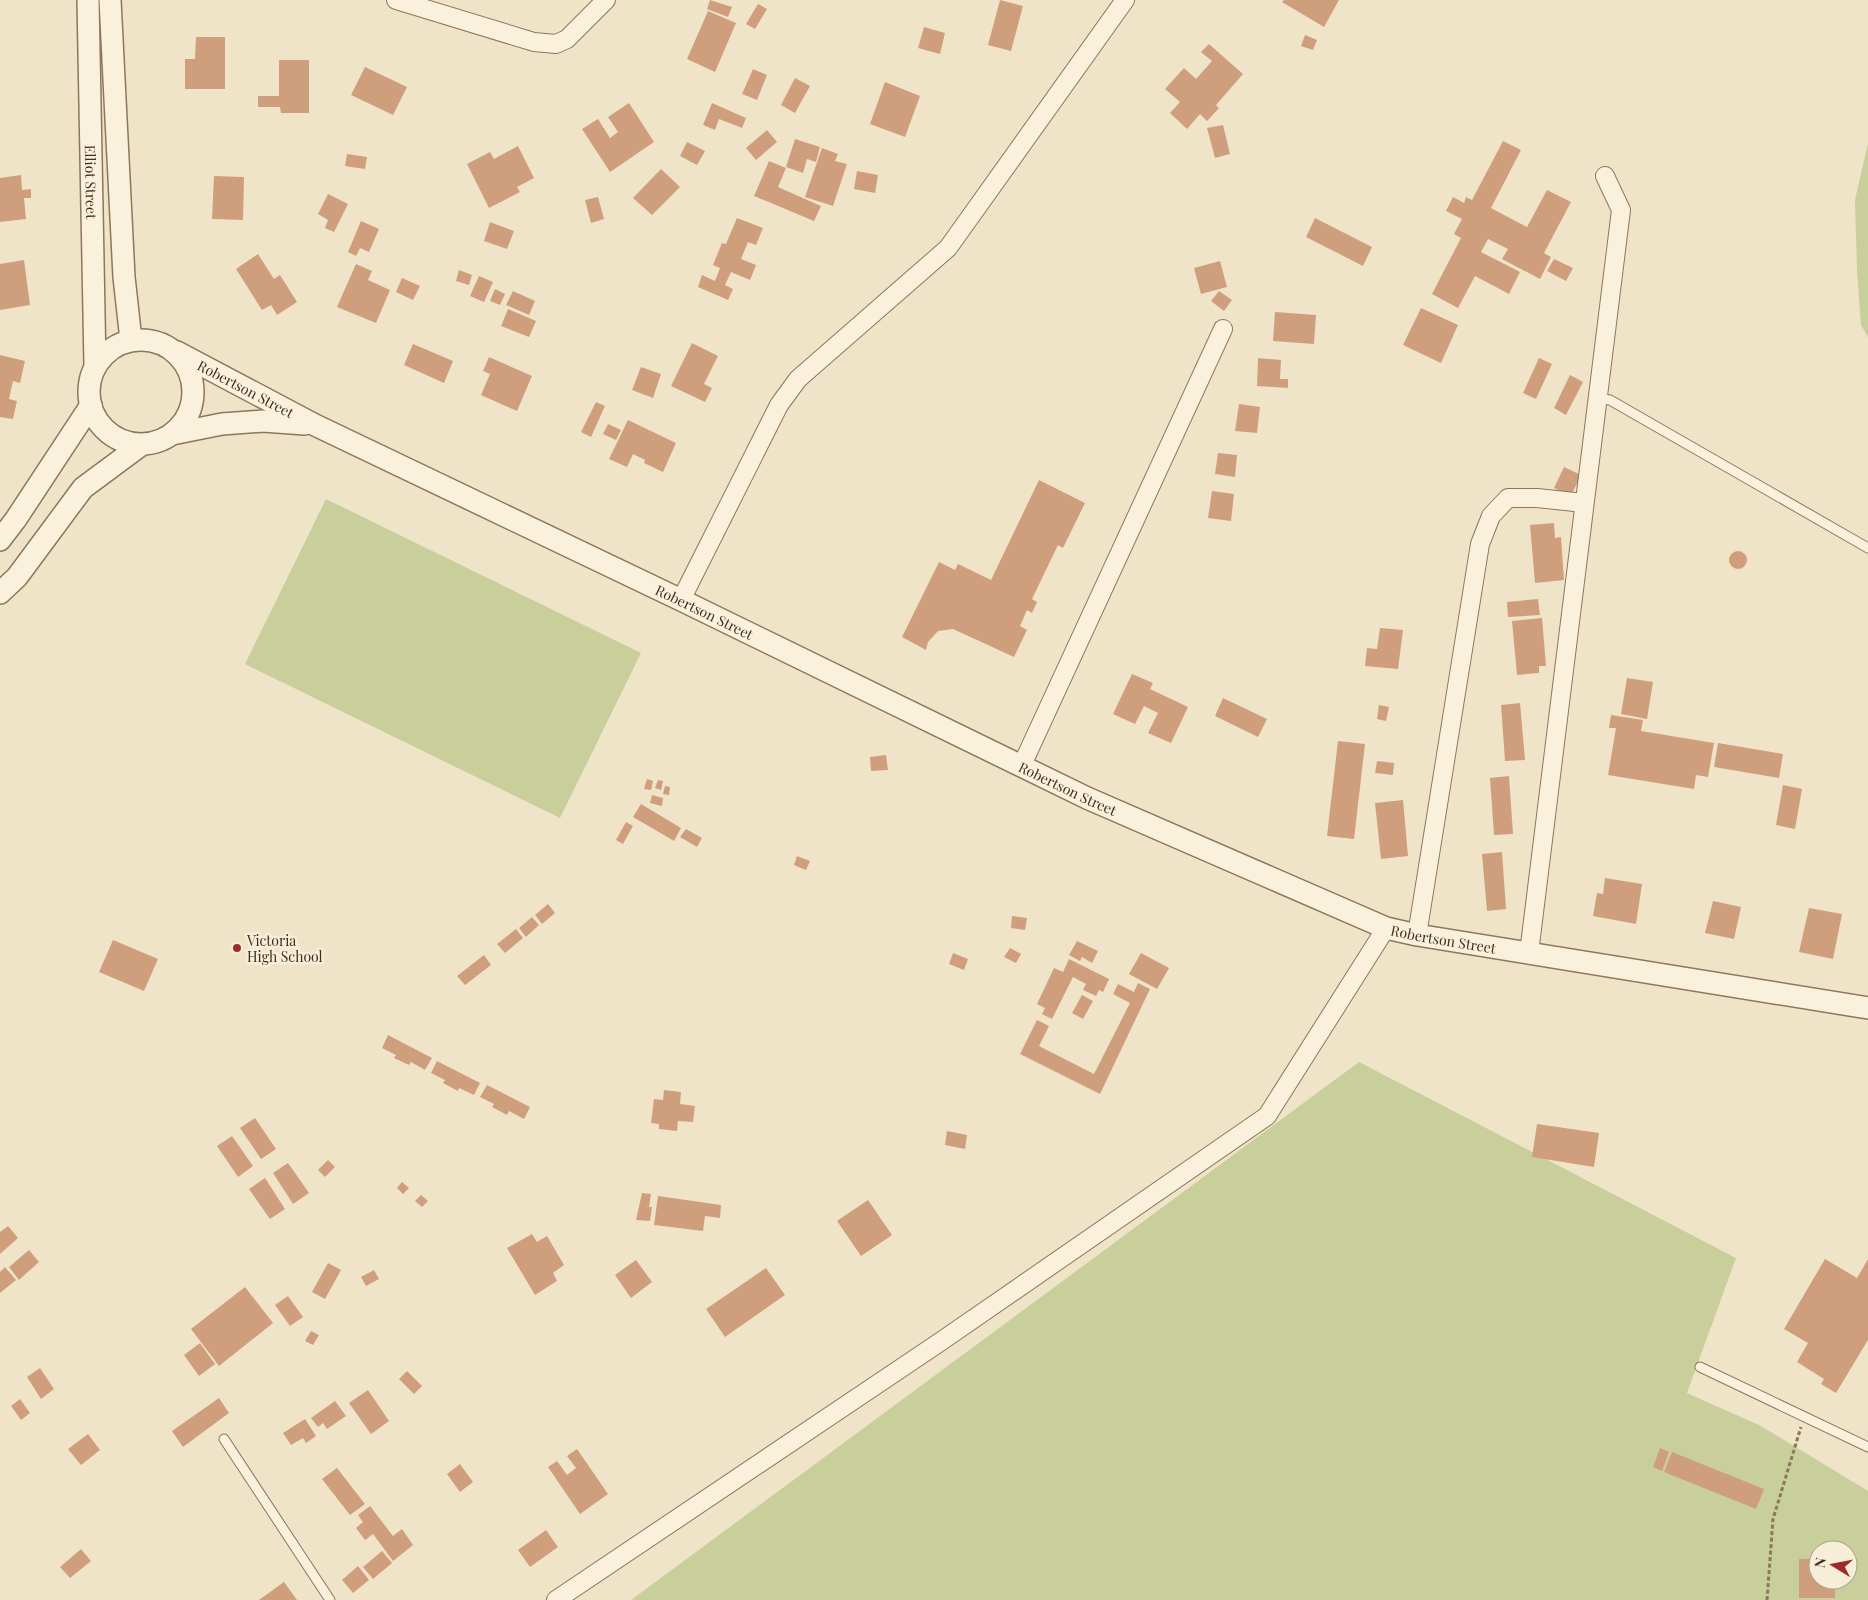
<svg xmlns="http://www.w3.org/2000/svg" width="1868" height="1600" font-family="'Playfair Display',serif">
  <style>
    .green { fill: #c9cf9b; fill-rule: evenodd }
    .building { fill: #cf9f7d }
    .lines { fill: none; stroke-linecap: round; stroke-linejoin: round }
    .service-casing { stroke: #8d765c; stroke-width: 11 }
    .minor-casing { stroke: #8d765c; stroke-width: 20 }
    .tertiary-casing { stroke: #8d765c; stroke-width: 24 }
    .path { stroke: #8d765c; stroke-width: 3; stroke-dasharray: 4 2.5; stroke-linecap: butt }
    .service { stroke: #faf1dc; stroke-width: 9 }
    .minor { stroke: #faf1dc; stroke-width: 18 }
    .tertiary { stroke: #faf1dc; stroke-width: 21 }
    .poi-dot { fill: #9e2a2b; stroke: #f7eed8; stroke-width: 2 }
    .labels { text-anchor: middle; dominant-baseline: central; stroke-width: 5; stroke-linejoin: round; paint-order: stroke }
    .street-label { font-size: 14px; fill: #3d2e20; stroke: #f7eed8 }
    .poi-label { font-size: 14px; fill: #3d2e20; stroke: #f7eed8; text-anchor: start }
  </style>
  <rect width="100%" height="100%" fill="#f0e4c8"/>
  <g class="green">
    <path d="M 1868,143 L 1868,337 L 1861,325 L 1857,271 L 1855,200 Z"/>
    <path d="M 326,499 L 641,653 L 560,818 L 245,664 Z"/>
    <path d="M 1359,1062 L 1736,1258 L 1687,1393 L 1761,1426 L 1868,1491 L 1868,1600 L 631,1600 ZM 1818,1550 L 1848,1550 L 1848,1580 L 1818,1580 Z"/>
  </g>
  <g class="building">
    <path d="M 710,0 L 732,7 L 728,17 L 707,9 Z"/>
    <path d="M 1000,0 L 1023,6 L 1011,51 L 988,45 Z"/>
    <path d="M 1284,0 L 1339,0 L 1324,27 L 1282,2 Z"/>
    <path d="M 758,4 L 767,9 L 755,29 L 746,24 Z"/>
    <path d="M 708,11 L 736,23 L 715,72 L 687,59 Z"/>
    <path d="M 924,27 L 945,33 L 940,54 L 918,48 Z"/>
    <path d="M 1305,35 L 1317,40 L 1313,50 L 1301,46 Z"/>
    <path d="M 196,37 L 225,37 L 225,89 L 185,89 L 185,59 L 195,59 Z"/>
    <path d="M 1209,44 L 1243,74 L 1216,105 L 1219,108 L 1207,121 L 1200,114 L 1187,129 L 1170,113 L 1180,102 L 1165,89 L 1184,68 L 1196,79 L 1212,61 L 1201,52 Z"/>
    <path d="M 279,60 L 309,60 L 309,113 L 281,113 L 280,107 L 258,107 L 258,96 L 279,96 Z"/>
    <path d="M 365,67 L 407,87 L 393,115 L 351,95 Z"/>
    <path d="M 753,69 L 767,75 L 757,100 L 742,94 Z"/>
    <path d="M 795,78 L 810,86 L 795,113 L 781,105 Z"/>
    <path d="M 885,82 L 920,96 L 905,137 L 870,124 Z"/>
    <path d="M 629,103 L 654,142 L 610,172 L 582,129 L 598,119 L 610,138 L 618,132 L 608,117 Z"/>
    <path d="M 712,103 L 746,118 L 742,128 L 719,119 L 715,130 L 703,125 Z"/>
    <path d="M 1223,125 L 1230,154 L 1215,158 L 1207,128 Z"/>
    <path d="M 767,130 L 777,142 L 756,160 L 746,148 Z"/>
    <path d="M 795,139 L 820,147 L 816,162 L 807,159 L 803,173 L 786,167 Z"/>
    <path d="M 1503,141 L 1521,150 L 1491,208 L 1527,227 L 1547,190 L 1571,202 L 1544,253 L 1551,257 L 1540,279 L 1502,259 L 1508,249 L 1488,239 L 1481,252 L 1520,272 L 1509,294 L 1475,276 L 1458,308 L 1432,294 L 1461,238 L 1454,234 L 1462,219 L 1446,211 L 1453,197 L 1464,203 L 1466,197 L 1472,200 Z"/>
    <path d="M 687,142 L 705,151 L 697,165 L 680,156 Z"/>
    <path d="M 518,146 L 534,178 L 517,187 L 520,192 L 489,208 L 467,164 L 490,152 L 494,159 Z"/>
    <path d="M 822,148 L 838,154 L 835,161 L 847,164 L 833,206 L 805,197 Z"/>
    <path d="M 347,154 L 367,157 L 365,169 L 345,166 Z"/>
    <path d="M 769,161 L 786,168 L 778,187 L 821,206 L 814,221 L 754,196 Z"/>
    <path d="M 661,169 L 680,187 L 652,215 L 633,198 Z"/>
    <path d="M 857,171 L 878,175 L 875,193 L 854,189 Z"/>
    <path d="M 21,175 L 22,190 L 31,189 L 31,198 L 24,198 L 26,219 L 0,222 L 0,178 Z"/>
    <path d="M 214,176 L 244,177 L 243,220 L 212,219 Z"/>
    <path d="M 328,194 L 348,204 L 334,232 L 325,228 L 328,220 L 318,214 Z"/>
    <path d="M 598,197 L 604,219 L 591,223 L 585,200 Z"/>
    <path d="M 737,218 L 763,228 L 756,245 L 748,242 L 741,259 L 756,265 L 750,280 L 731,272 L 725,285 L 733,289 L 728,300 L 698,287 L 702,275 L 715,281 L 720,268 L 713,265 L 722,243 L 726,244 Z"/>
    <path d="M 1315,218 L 1372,247 L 1363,266 L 1306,237 Z"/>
    <path d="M 361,221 L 379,229 L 369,252 L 360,248 L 356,256 L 348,252 Z"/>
    <path d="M 490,222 L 514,231 L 507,249 L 484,241 Z"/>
    <path d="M 258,254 L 274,279 L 280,275 L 297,302 L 277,315 L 271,305 L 262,310 L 236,269 Z"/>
    <path d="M 1554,259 L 1573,268 L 1566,281 L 1547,271 Z"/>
    <path d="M 24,260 L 30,305 L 0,310 L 0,264 Z"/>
    <path d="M 1220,261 L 1227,287 L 1201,294 L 1194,268 Z"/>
    <path d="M 356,264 L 372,271 L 368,280 L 390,290 L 376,323 L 337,307 Z"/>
    <path d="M 459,270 L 472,275 L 469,285 L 456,281 Z"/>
    <path d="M 479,276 L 493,282 L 484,302 L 470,296 Z"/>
    <path d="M 402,278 L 420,286 L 413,300 L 396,292 Z"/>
    <path d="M 495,289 L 505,294 L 500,305 L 490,301 Z"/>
    <path d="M 513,291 L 535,301 L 529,315 L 506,305 Z"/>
    <path d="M 1219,291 L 1232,300 L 1224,311 L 1211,301 Z"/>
    <path d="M 1421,308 L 1458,325 L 1441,363 L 1403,345 Z"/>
    <path d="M 508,309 L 536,321 L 529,337 L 501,326 Z"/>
    <path d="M 1275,312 L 1316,315 L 1314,344 L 1273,341 Z"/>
    <path d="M 692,343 L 718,356 L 704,384 L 712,388 L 705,402 L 671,386 Z"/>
    <path d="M 413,344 L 453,361 L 444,383 L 404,365 Z"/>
    <path d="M 0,355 L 25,361 L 20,383 L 13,381 L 9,399 L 17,401 L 13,419 L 0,417 Z"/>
    <path d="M 489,357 L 532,376 L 517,411 L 481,395 L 490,374 L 483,371 Z"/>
    <path d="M 1258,358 L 1281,360 L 1280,379 L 1288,379 L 1288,388 L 1257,386 Z"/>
    <path d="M 1539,358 L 1552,364 L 1536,399 L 1523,393 Z"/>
    <path d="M 641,367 L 661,374 L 653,398 L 632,390 Z"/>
    <path d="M 1570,375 L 1583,382 L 1566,415 L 1554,408 Z"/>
    <path d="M 596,402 L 605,406 L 591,437 L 581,432 Z"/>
    <path d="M 1239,404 L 1260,407 L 1257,433 L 1235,431 Z"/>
    <path d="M 628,420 L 676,443 L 663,472 L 644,463 L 645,460 L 633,454 L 627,467 L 609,459 Z"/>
    <path d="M 608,424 L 621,430 L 616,440 L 603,434 Z"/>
    <path d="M 1218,453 L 1237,455 L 1235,477 L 1215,474 Z"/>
    <path d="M 1564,467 L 1581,475 L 1571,496 L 1554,488 Z"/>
    <path d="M 1039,480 L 1085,503 L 1063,548 L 1058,545 L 1032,599 L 1037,602 L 1032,613 L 1027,610 L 1020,626 L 1027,630 L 1014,657 L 953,629 L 938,631 L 928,642 L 926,650 L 902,637 L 939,562 L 955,570 L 958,564 L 991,580 Z"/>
    <path d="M 1212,491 L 1234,494 L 1231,521 L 1208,518 Z"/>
    <path d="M 1554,523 L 1555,538 L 1561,537 L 1564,580 L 1535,583 L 1530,525 Z"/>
    <circle cx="1738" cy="560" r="9"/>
    <path d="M 1538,599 L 1540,615 L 1508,617 L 1507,602 Z"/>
    <path d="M 1542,618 L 1546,666 L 1539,666 L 1539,673 L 1517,675 L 1512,621 Z"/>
    <path d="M 1380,628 L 1403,630 L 1398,669 L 1365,666 L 1367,648 L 1377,649 Z"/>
    <path d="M 1132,674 L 1153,683 L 1150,689 L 1188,707 L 1171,743 L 1148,733 L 1158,713 L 1144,706 L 1135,724 L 1113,714 Z"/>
    <path d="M 1627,678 L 1653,682 L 1647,719 L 1621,714 Z"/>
    <path d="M 1223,698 L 1267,719 L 1258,737 L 1215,716 Z"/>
    <path d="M 1520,703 L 1525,760 L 1505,761 L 1501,705 Z"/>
    <path d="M 1379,705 L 1389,707 L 1386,721 L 1377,719 Z"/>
    <path d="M 1611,715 L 1643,720 L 1641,731 L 1714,743 L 1708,777 L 1696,775 L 1694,789 L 1608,775 L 1616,728 L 1609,728 Z"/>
    <path d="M 1338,741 L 1365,744 L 1354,839 L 1327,836 Z"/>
    <path d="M 1718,743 L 1783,754 L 1779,778 L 1714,767 Z"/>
    <path d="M 886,755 L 888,770 L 871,771 L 870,757 Z"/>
    <path d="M 1377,761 L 1394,763 L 1393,775 L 1375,773 Z"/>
    <path d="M 1509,776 L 1513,834 L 1494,835 L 1490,778 Z"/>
    <path d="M 647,779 L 653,781 L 651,790 L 644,789 Z"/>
    <path d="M 658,780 L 663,781 L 661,790 L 655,788 Z"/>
    <path d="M 1783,785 L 1802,789 L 1795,829 L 1776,825 Z"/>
    <path d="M 665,786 L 670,787 L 669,795 L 663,794 Z"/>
    <path d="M 652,795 L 663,798 L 662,806 L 650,803 Z"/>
    <path d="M 1403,800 L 1408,856 L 1381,859 L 1375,803 Z"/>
    <path d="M 641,804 L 681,828 L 674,841 L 633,817 Z"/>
    <path d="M 626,822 L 633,826 L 623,844 L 616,840 Z"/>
    <path d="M 686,829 L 702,838 L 697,847 L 680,837 Z"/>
    <path d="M 1502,852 L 1506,909 L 1487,911 L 1482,854 Z"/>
    <path d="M 797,856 L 810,861 L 806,870 L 794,865 Z"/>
    <path d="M 1605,878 L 1642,884 L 1636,924 L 1593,916 L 1597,893 L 1603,894 Z"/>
    <path d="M 1713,901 L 1741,907 L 1734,939 L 1705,933 Z"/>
    <path d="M 548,904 L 555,913 L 542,924 L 535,915 Z"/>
    <path d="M 1809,908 L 1842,914 L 1833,959 L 1799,952 Z"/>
    <path d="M 1012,916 L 1027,918 L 1025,930 L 1011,928 Z"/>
    <path d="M 532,917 L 539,925 L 526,937 L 519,928 Z"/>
    <path d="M 516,929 L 523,938 L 505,953 L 497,944 Z"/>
    <path d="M 113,940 L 158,959 L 144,991 L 99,972 Z"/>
    <path d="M 1077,941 L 1098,951 L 1092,963 L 1082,957 L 1080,961 L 1069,955 Z"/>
    <path d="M 1010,948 L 1021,954 L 1016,963 L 1004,957 Z"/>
    <path d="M 953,953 L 968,959 L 964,970 L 949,964 Z"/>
    <path d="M 1141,953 L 1169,968 L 1157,989 L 1129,974 Z"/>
    <path d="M 484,955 L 491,965 L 465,985 L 457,976 Z"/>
    <path d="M 1069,959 L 1109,979 L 1103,992 L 1099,990 L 1096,996 L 1083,990 L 1086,984 L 1073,977 L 1052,1019 L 1042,1014 L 1045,1008 L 1037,1004 L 1054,968 L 1063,972 Z"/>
    <path d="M 1138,983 L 1150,989 L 1100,1094 L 1020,1054 L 1037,1020 L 1049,1026 L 1039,1046 L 1094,1074 L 1130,1003 L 1113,994 L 1118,984 L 1134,992 Z"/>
    <path d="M 1082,995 L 1093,1001 L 1083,1019 L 1072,1013 Z"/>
    <path d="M 388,1035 L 432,1058 L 425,1070 L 411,1062 L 409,1065 L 394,1058 L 396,1055 L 382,1048 Z"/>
    <path d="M 437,1061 L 480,1083 L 474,1095 L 459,1088 L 458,1091 L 443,1083 L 445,1080 L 431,1073 Z"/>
    <path d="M 487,1085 L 530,1107 L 524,1119 L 509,1111 L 507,1115 L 492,1107 L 494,1104 L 480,1097 Z"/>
    <path d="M 664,1090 L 681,1092 L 680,1104 L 695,1106 L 693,1122 L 678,1121 L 677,1131 L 659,1129 L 659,1124 L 651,1123 L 654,1099 L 663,1100 Z"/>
    <path d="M 255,1118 L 276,1149 L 261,1159 L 240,1128 Z"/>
    <path d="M 1537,1124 L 1599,1133 L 1594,1167 L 1532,1157 Z"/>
    <path d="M 947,1131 L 967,1135 L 965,1149 L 945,1145 Z"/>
    <path d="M 232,1136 L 253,1166 L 238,1177 L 217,1146 Z"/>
    <path d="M 328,1160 L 335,1167 L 325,1177 L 318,1170 Z"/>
    <path d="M 288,1163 L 309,1193 L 293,1204 L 273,1173 Z"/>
    <path d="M 265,1178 L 285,1209 L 270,1219 L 249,1189 Z"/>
    <path d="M 402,1182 L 409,1188 L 403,1194 L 397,1188 Z"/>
    <path d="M 642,1193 L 651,1194 L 649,1207 L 652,1207 L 650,1221 L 636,1220 Z"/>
    <path d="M 421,1195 L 428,1201 L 422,1207 L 415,1201 Z"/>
    <path d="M 658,1196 L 721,1205 L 720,1218 L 705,1216 L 703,1231 L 654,1225 Z"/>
    <path d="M 868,1200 L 892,1235 L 861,1256 L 837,1221 Z"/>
    <path d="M 8,1226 L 18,1238 L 0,1254 L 0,1232 Z"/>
    <path d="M 532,1234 L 537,1242 L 547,1236 L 564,1265 L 553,1273 L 557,1281 L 535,1295 L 507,1248 Z"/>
    <path d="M 29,1250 L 39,1262 L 19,1280 L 9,1267 Z"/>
    <path d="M 1825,1259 L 1857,1278 L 1868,1259 L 1868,1340 L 1836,1393 L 1821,1384 L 1824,1379 L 1797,1362 L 1808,1343 L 1784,1329 Z"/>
    <path d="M 636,1260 L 652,1282 L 631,1298 L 615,1275 Z"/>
    <path d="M 328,1263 L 341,1270 L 325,1299 L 312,1292 Z"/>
    <path d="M 5,1267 L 16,1280 L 0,1293 L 0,1272 Z"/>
    <path d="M 766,1268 L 785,1295 L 725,1337 L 706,1309 Z"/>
    <path d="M 374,1270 L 379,1279 L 366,1286 L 361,1277 Z"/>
    <path d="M 245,1287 L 273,1323 L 219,1366 L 191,1329 Z"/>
    <path d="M 288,1296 L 303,1317 L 290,1326 L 275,1305 Z"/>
    <path d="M 311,1331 L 319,1335 L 313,1345 L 305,1341 Z"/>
    <path d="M 200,1343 L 215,1364 L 199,1376 L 184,1355 Z"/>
    <path d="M 40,1368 L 54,1389 L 41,1399 L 27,1377 Z"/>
    <path d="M 407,1371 L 422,1386 L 414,1394 L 399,1379 Z"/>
    <path d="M 368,1390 L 389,1421 L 371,1434 L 349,1403 Z"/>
    <path d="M 219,1398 L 229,1413 L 183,1447 L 172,1431 Z"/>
    <path d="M 20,1399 L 30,1413 L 21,1420 L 11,1406 Z"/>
    <path d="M 335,1401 L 346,1416 L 327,1429 L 323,1423 L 318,1427 L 311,1418 Z"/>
    <path d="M 305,1419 L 316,1436 L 306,1443 L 303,1438 L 291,1445 L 283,1433 Z"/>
    <path d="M 88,1434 L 100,1450 L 81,1465 L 68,1449 Z"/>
    <path d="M 1660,1448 L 1669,1452 L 1662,1471 L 1653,1467 Z"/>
    <path d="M 577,1449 L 608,1494 L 580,1514 L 548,1467 L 557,1461 L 567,1475 L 576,1468 L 567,1456 Z"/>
    <path d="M 1672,1452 L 1764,1489 L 1756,1509 L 1664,1472 Z"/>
    <path d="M 460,1464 L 473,1482 L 460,1492 L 447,1474 Z"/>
    <path d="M 337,1468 L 365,1504 L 350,1515 L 322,1479 Z"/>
    <path d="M 370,1506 L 393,1536 L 402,1529 L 413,1545 L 393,1561 L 373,1534 L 365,1540 L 356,1528 L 363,1522 L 358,1515 Z"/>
    <path d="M 546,1530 L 558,1547 L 530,1567 L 518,1550 Z"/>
    <path d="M 81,1549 L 91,1561 L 70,1578 L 60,1567 Z"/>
    <path d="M 382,1551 L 392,1563 L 373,1579 L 363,1567 Z"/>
    <path d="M 1799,1559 L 1818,1559 L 1818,1580 L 1835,1580 L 1835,1598 L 1799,1598 Z"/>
    <path d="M 358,1566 L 369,1580 L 353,1593 L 342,1580 Z"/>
    <path d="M 284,1582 L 297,1600 L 259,1600 Z"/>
  </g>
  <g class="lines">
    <defs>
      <g id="service">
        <path d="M 1597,398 L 1610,400 L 1868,548"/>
        <path d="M 1700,1367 L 1868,1447"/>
        <path d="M 224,1439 L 330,1600"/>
      </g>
      <g id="minor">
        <path d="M 396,0 L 534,42 L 556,44 L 567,39 L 606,0"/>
        <path d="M 681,600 L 779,405 L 798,379 L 948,248 L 1125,0"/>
        <path d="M 1022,765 L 1223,329"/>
        <path d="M 1417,935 L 1480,544 L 1491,516 L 1508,498 L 1537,498 L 1584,503"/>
        <path d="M 1529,953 L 1621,210 L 1605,176"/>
        <path d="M 556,1600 L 940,1342 L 1267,1116 L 1386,928"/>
      </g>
      <g id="tertiary">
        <path id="s1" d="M 88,0 L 95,366"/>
        <path d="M 110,0 L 124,277 L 131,340"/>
        <circle cx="141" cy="392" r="52"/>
        <path id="s2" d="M 177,352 L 315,425 L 681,600 L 1087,798 L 1386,928 L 1417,935 L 1868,1008"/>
        <path d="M 172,434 L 222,424 L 263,421 L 305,424"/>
        <path d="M 0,540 L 16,519 L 91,405"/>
        <path d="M 0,593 L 17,577 L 83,488 L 141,445"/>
      </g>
    </defs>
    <use href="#service" class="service-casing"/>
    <use href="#minor" class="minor-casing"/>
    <use href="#tertiary" class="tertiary-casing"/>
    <path class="path" d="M 1767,1600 L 1773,1519 L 1801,1427"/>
    <use href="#service" class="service"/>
    <use href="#minor" class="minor"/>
    <use href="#tertiary" class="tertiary"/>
  </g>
  <circle class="poi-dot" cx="237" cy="948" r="5"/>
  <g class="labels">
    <g class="street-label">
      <text stroke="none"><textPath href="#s1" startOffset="182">Elliot Street</textPath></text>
      <text stroke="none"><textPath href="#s2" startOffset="78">Robertson Street</textPath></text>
      <text stroke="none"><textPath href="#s2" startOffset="588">Robertson Street</textPath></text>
      <text stroke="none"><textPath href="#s2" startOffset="992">Robertson Street</textPath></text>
      <text stroke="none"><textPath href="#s2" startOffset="1398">Robertson Street</textPath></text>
    </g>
    <g class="poi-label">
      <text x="247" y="940">Victoria<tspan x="247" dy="16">High School</tspan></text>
    </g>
  </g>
  <g transform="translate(1833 1565) rotate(280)"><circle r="24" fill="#f7eed8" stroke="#ada18e"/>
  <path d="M0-4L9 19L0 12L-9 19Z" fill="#9e2a2b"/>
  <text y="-8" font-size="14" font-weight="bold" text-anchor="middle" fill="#3d2e20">N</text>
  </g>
</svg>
